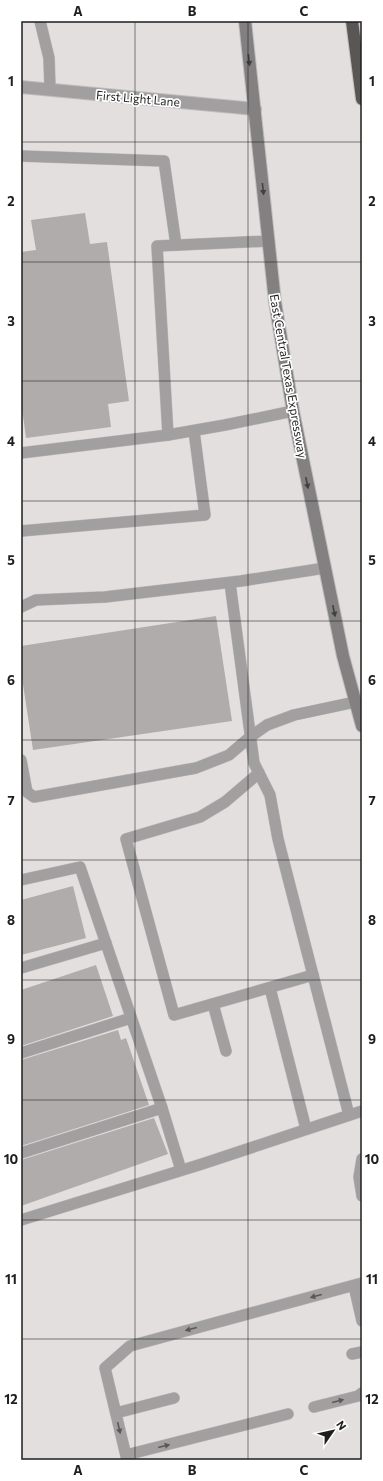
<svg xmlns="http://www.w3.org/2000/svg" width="383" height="1481" font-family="Commissioner,sans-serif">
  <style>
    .building { fill: #b0acac }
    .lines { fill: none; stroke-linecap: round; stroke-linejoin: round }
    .lane-casing { stroke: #c0bcbc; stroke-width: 12 }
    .street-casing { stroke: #c0bcbc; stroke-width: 14 }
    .secondary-casing { stroke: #c0bcbc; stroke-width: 14 }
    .highway-casing { stroke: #c0bcbc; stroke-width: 14 }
    .lane { stroke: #a19f9f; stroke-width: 11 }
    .street { stroke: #a19f9f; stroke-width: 12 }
    .secondary { stroke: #828080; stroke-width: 12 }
    .highway { stroke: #595656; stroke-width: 12 }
    .oneway { fill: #424040 }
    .oneway2 { fill: #5a5858 }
    .grid { fill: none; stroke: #1f1e1e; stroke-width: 1; stroke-opacity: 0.55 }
    .labels { text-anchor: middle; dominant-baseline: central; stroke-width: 3.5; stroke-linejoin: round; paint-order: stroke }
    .street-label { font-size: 12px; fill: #1f1e1e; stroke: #fff }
    .neatline { fill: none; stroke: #1f1e1e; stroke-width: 1.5 }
    .grid-label { font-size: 13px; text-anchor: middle; font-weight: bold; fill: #1f1e1e }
  </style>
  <rect width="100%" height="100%" fill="#e3dfdf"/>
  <g class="building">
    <path d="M 85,213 L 90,244 L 107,242 L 129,401 L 108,404 L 111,427 L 26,438 L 21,401 L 21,252 L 36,250 L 31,220 Z"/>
    <path d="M 216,616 L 232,721 L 33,750 L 21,671 L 21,646 Z"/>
    <path d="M 73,886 L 86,938 L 21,955 L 21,900 Z"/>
    <path d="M 96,965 L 113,1016 L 21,1046 L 21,990 Z"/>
    <path d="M 118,1030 L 121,1040 L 126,1038 L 149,1105 L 21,1146 L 21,1060 Z"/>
    <path d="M 154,1118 L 168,1154 L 21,1206 L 21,1160 Z"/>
  </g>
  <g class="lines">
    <defs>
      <g id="lane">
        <path d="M 40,21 L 49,58 L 50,89"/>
        <path d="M 21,156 L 164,161 L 176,245"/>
        <path d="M 269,241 L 157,246 L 168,435 L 225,425 L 293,411"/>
        <path d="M 21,453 L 168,435"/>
        <path d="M 21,531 L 205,515 L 194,431"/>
        <path d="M 230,583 L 254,763 L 270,795 L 278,839 L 349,1115"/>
        <path d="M 21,607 L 36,600 L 105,597 L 241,581 L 325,568"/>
        <path d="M 21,760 L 27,792 L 34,797 L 196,768 L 229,755 L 250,737 L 267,725 L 294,715 L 355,702"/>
        <path d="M 259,773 L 225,802 L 200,817 L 126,839 L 174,1015 L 313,975"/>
        <path d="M 21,880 L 80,867 L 162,1108"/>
        <path d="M 21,968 L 106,943"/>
        <path d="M 270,988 L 306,1129"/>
        <path d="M 213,1004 L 226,1051"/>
        <path d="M 21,1053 L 131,1018"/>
        <path d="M 21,1153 L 162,1108 L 181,1170"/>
        <path d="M 362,1159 L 359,1177 L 362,1196"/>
        <path d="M 21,1220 L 202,1164 L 362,1111"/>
        <path d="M 354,1286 L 362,1321"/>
        <path d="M 352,1354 L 362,1352"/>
        <path d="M 314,1407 L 358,1396 L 362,1393"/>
        <path d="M 116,1413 L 174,1398"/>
        <path d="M 126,1455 L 288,1414"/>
        <path d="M 127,1460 L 105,1368 L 130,1346 L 362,1283"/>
      </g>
      <path id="street" d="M 21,87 L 255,109"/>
      <path id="secondary" d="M 245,21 L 275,302 L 293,411 L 343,656 L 362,726"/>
      <path id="highway" d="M 352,21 L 362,99"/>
    </defs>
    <use href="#lane" class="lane-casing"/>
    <use href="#street" class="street-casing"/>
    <use href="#secondary" class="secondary-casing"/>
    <use href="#highway" class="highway-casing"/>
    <use href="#lane" class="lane"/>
    <use href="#street" class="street"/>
    <use href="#secondary" class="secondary"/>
    <use href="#highway" class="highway"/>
  </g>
  <defs><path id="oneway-solid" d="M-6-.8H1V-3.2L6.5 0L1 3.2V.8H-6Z"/></defs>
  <g class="oneway">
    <use href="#oneway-solid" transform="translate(249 60) rotate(83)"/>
    <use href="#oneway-solid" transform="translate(263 189) rotate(84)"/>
    <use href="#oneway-solid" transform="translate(307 483) rotate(78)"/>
    <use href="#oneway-solid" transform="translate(334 611) rotate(78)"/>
  </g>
  <g class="oneway2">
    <use href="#oneway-solid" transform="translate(316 1296) rotate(165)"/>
    <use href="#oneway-solid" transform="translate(191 1329) rotate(165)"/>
    <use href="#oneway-solid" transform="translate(338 1401) rotate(-14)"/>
    <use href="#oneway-solid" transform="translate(119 1428) rotate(77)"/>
    <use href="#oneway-solid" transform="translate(164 1446) rotate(-14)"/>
  </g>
  <path class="grid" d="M 135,21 L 135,1460M 248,21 L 248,1460M 21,142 L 362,142M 21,262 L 362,262M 21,381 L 362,381M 21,501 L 362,501M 21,621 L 362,621M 21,740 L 362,740M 21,860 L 362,860M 21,980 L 362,980M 21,1100 L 362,1100M 21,1220 L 362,1220M 21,1339 L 362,1339"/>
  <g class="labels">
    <g class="street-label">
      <text transform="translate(138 98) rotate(5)">First Light Lane</text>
      <text transform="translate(289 376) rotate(80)">East Central Texas Expressway</text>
    </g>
  </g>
  <rect width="383" height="1481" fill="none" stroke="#ffffff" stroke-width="44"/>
  <g transform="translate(333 1431) rotate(56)" stroke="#ffffff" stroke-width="3" paint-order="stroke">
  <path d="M0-3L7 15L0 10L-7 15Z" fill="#1f1e1e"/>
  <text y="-6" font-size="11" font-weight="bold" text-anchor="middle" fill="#1f1e1e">N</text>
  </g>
  <rect x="22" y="22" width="339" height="1437" class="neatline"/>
  <g class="grid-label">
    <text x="78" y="16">A</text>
    <text x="192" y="16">B</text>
    <text x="304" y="16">C</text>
    <text x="11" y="86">1</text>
    <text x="372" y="86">1</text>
    <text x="11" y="206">2</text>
    <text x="372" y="206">2</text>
    <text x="11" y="326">3</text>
    <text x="372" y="326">3</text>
    <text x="11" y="446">4</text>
    <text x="372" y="446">4</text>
    <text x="11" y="565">5</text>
    <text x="372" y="565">5</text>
    <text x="11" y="685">6</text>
    <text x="372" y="685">6</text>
    <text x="11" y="805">7</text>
    <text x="372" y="805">7</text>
    <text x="11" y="925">8</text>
    <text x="372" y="925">8</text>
    <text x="11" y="1044">9</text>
    <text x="372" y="1044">9</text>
    <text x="11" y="1164">10</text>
    <text x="372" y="1164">10</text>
    <text x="11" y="1284">11</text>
    <text x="372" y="1284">11</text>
    <text x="11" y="1404">12</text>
    <text x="372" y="1404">12</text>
    <text x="78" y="1475">A</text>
    <text x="192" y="1475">B</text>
    <text x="304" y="1475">C</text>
  </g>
</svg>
